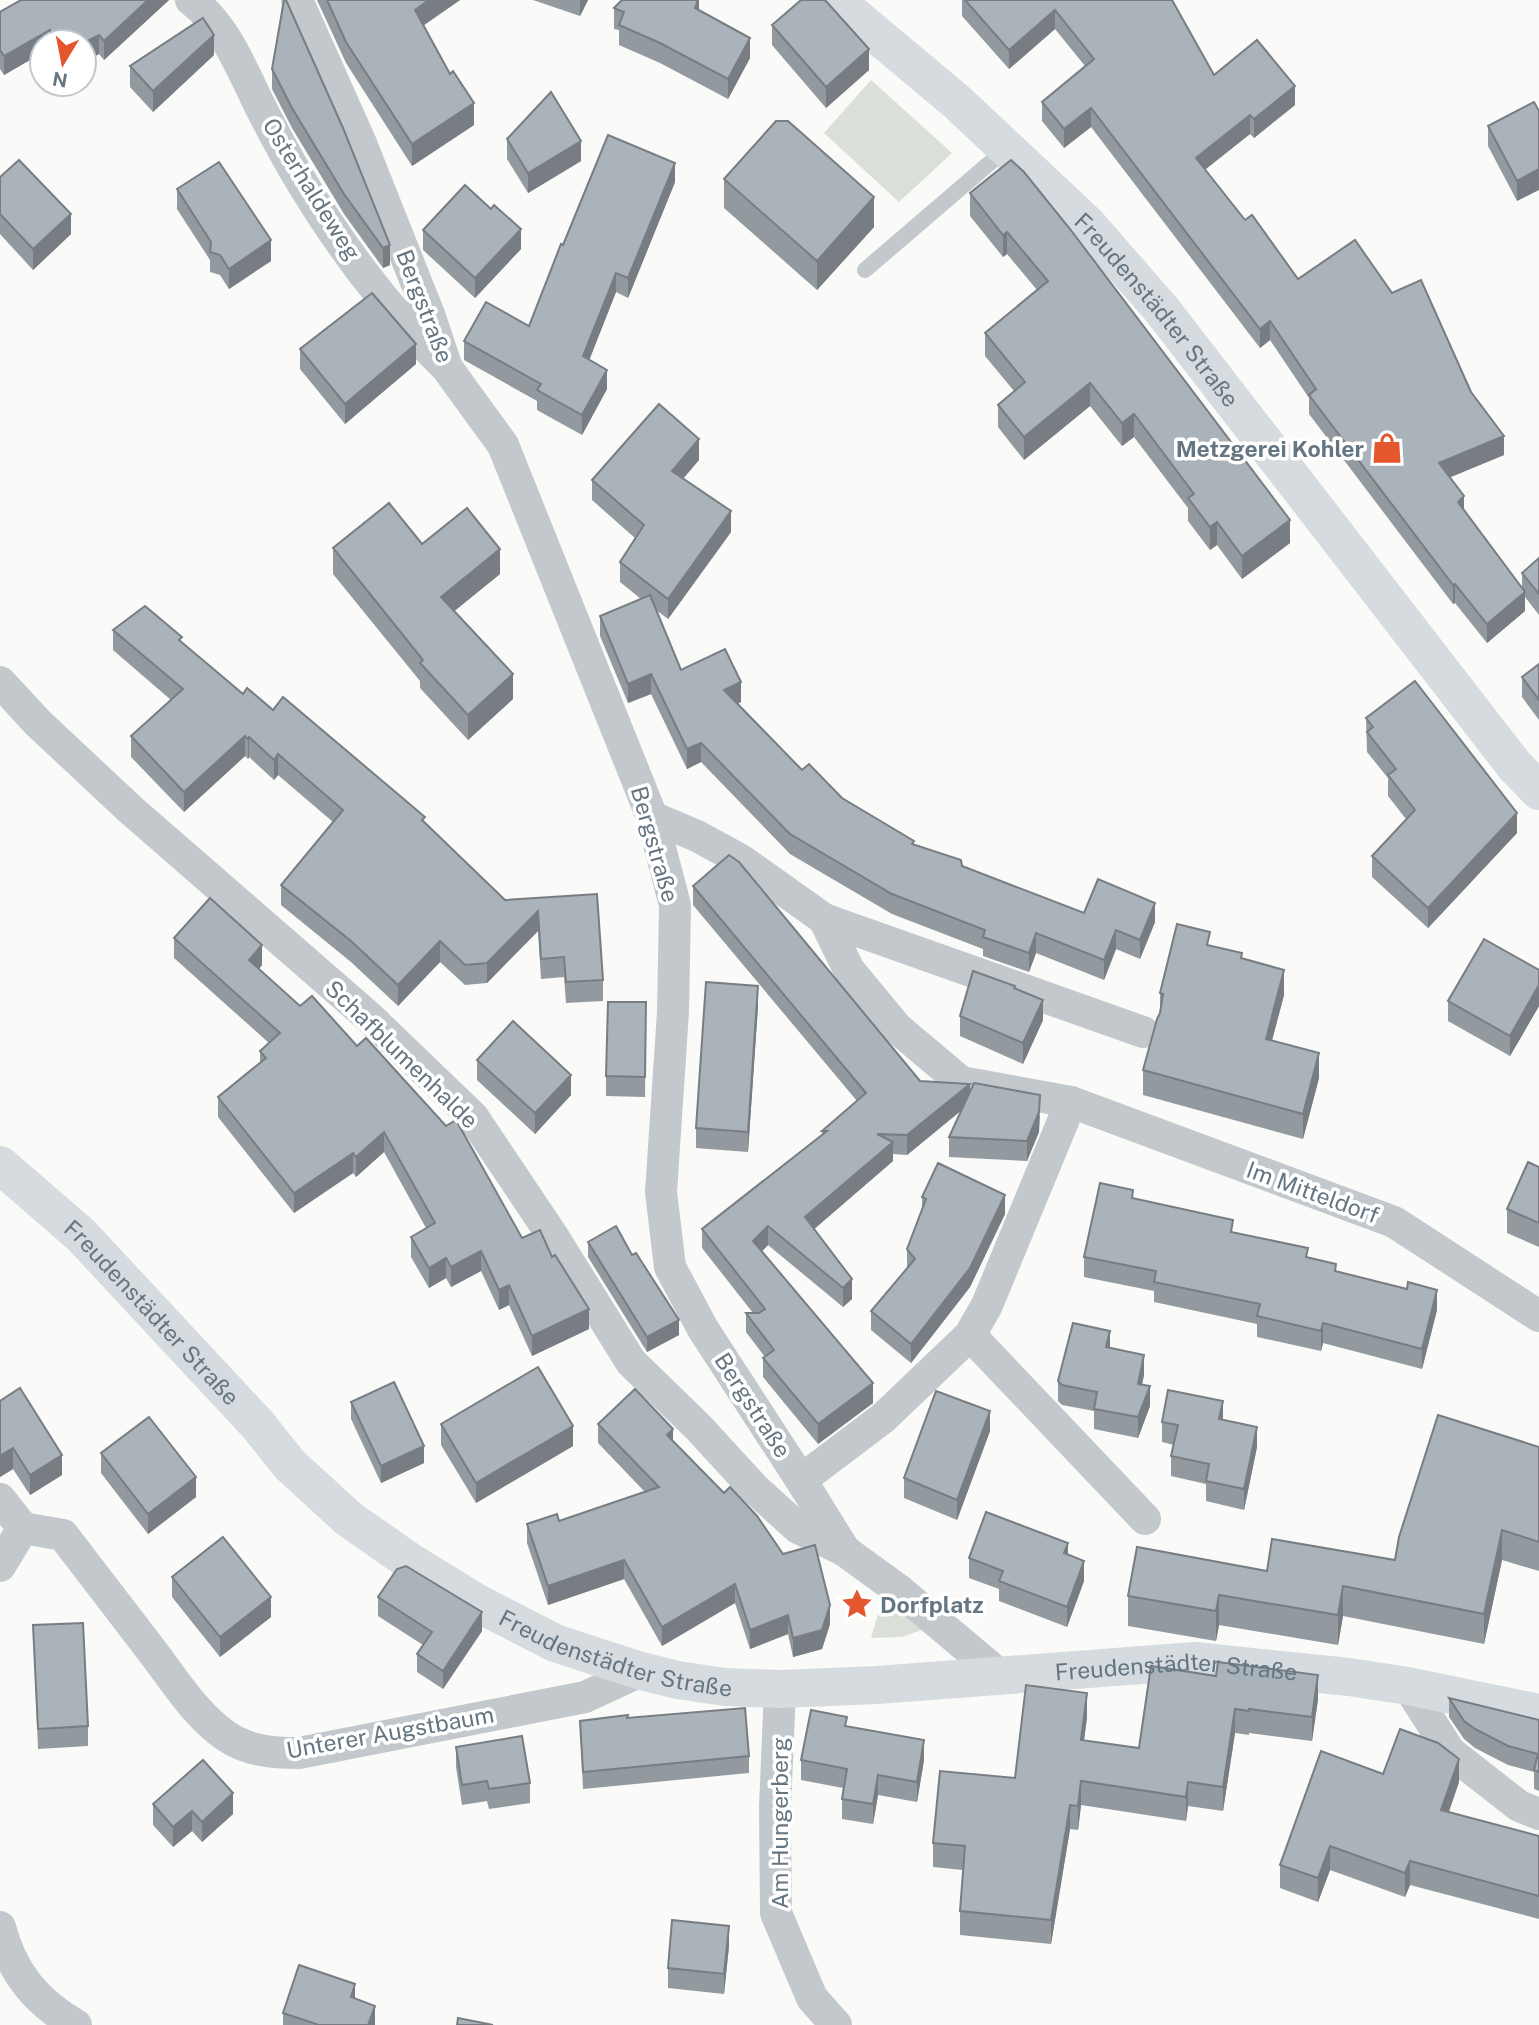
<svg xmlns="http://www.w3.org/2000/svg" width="1539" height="2025" font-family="'Public Sans',sans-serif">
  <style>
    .green { fill: #dadfd7 }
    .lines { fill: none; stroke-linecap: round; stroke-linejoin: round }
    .lane { stroke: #c3c8cc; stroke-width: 16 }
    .street { stroke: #c3c8cc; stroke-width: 32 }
    .secondary { stroke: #d6dbdf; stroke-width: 38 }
    .wall { fill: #929a9f }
    .shaded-wall { fill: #777d82 }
    .building { fill: #aab3b9; stroke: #777d82; stroke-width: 2 }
    .labels { text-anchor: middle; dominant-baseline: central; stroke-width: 7; stroke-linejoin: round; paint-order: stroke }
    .street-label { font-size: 23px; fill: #657683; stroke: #fff }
    .poi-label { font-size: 23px; font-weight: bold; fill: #657683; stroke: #fff; text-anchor: end }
  </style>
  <rect width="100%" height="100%" fill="#fafaf8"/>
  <g class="green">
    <path d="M 871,80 L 952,153 L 899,202 L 824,133 Z"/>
    <path d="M 883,1597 L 922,1630 L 902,1637 L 871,1638 Z"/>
  </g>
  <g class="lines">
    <path class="lane" d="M 865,270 L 1006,149"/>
    <g class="street">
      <path d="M 191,0 C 226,26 241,68 260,106 C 271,128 283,150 295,171 C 335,239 387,310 444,365"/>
      <path d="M 297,0 L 360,141 L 430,317 L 447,368 L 503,445 L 652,817 L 675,905 L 673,1012 L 661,1192 L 670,1267 L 703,1329 L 801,1480 L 845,1551 L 900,1591 L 1002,1677"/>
      <path d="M 0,682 L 38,723 L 131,810 L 369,1017 L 473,1117 L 554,1238 L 631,1362 L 699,1428 L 754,1488 L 798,1528 L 845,1551"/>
      <path d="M 652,817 L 697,836 L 741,860 L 824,919 L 849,970 L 897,1028 L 961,1082 L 1071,1102 L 1394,1222 L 1539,1316"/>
      <path d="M 824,919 L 1143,1032"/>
      <path d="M 970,1335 L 1145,1519"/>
      <path d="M 801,1480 L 883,1418 L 970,1335 L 987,1305 L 1071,1102"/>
      <path d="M 0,1499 L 23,1528 L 63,1535 C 94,1575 124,1615 155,1655 C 176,1683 197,1716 226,1736 C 248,1751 273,1753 299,1753 L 585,1697 L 641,1671"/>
      <path d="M 0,1566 L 23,1528"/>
      <path d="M 1408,1686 L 1450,1752 L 1519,1806 L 1539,1814"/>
      <path d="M 780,1689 L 775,1807 L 776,1913 L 812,1998 L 836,2025"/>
      <path d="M 0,1927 C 12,1973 36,2002 76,2025"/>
    </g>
    <g class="secondary">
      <path id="s1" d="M 835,0 L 957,102 L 1087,224 L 1162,310 L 1514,765 L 1539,791"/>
      <path id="s2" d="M 0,1165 L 81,1235 L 258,1425 L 290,1465 L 349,1519 L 412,1563 L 477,1603 L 555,1643 L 641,1671 L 678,1680 L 725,1687 L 780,1689 L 877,1685 L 1195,1661 L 1349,1677 L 1408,1686 L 1539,1713"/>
    </g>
  </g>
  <g class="wall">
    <path d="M 169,0 L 104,60 L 99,54 L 84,62 L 84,42 L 42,42 L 42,53 L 4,75 L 0,69 L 0,12 Z"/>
    <path d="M 284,0 L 390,265 L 383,268 L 344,214 L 292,128 L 272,89 L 272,69 Z"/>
    <path d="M 317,0 L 460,0 L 423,26 L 474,125 L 412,166 L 346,63 Z"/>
    <path d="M 533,0 L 588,0 L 580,16 Z"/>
    <path d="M 699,0 L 699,10 L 750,58 L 728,99 L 660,63 L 619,45 L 619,30 L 614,29 L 614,8 Z"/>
    <path d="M 962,0 L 1172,0 L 1214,75 L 1295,105 L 1254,138 L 1250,134 L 1205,169 L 1245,220 L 1298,279 L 1392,293 L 1471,392 L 1504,455 L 1450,477 L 1464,511 L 1522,587 L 1522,573 L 1539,558 L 1539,615 L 1525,597 L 1525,611 L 1487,643 L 1455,603 L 1453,604 L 1309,414 L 1309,398 L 1270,340 L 1260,348 L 1091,127 L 1064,148 L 1042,121 L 1042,102 L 1085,66 L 1055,29 L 1009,69 L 962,16 Z"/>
    <path d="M 772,25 L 869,70 L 826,108 L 772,45 Z"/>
    <path d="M 214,55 L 153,112 L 130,87 L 130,66 Z"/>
    <path d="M 1534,102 L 1517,201 L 1488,146 L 1488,126 Z"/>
    <path d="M 507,139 L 581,161 L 528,193 L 507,159 Z"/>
    <path d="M 1011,160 L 1290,543 L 1242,579 L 1217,545 L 1210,550 L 1188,521 L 1188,508 L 1134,437 L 1122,446 L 1090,406 L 1024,460 L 998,427 L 998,405 L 1014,391 L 985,356 L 985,333 L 1037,290 L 1007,254 L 1003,257 L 970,216 L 970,193 Z"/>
    <path d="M 0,177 L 71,234 L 33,270 L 0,234 Z"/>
    <path d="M 724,179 L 874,227 L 817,290 L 724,208 Z"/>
    <path d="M 675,182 L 628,298 L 616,292 L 589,360 L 607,389 L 582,435 L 537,410 L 537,401 L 464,360 L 464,341 L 529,326 L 563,245 Z"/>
    <path d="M 177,189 L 271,261 L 229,289 L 220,275 L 210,272 L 210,260 L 177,209 Z"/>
    <path d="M 423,230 L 521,249 L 475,298 L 423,250 Z"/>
    <path d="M 300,349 L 416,364 L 345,424 L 300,369 Z"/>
    <path d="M 699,460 L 683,479 L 731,532 L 668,619 L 656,610 L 681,670 L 741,702 L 737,704 L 802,770 L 842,798 L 914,845 L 962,866 L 1084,913 L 1155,922 L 1140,959 L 1116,949 L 1104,980 L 1036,953 L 1029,972 L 983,956 L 983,949 L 892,914 L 790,854 L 701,762 L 687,769 L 651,694 L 628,703 L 600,636 L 600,616 L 641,599 L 620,582 L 620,562 L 635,538 L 592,500 L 592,480 Z"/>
    <path d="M 422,544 L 500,574 L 454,611 L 513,699 L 468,740 L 420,688 L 420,681 L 333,574 L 333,548 Z"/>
    <path d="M 113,630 L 182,642 L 243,694 L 273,710 L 425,822 L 505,900 L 597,894 L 603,980 L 603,1001 L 566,1003 L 564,977 L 541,979 L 538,931 L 487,983 L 465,985 L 440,962 L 398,1006 L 351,962 L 281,905 L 281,885 L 333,822 L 278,775 L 274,780 L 249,757 L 248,759 L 245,756 L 184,812 L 131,757 L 131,736 L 171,700 L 113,650 Z"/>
    <path d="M 1539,664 L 1539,720 L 1522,697 L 1522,677 Z"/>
    <path d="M 1366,718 L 1517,833 L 1428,928 L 1372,877 L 1372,856 L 1406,819 L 1388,796 L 1388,778 L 1367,752 Z"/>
    <path d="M 693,886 L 920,1081 L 970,1092 L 1040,1115 L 1039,1132 L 1027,1161 L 949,1157 L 949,1137 L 962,1110 L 907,1155 L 893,1154 L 893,1161 L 814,1229 L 852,1299 L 843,1307 L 768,1245 L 762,1251 L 873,1403 L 818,1444 L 763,1377 L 763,1358 L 765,1357 L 746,1332 L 746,1313 L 753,1313 L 702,1248 L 702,1229 L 822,1135 L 822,1131 L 857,1101 L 693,905 Z"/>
    <path d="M 174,938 L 262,965 L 259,969 L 522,1238 L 589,1329 L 532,1356 L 509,1305 L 499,1310 L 481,1271 L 451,1287 L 446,1278 L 429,1288 L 411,1257 L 411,1237 L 426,1228 L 384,1152 L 356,1177 L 353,1173 L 294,1213 L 218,1117 L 218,1097 L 260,1063 L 260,1051 L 269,1043 L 174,958 Z"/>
    <path d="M 1210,945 L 1242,959 L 1284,995 L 1272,1040 L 1319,1078 L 1303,1139 L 1143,1095 L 1143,1070 L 1160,1014 L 1160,993 Z"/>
    <path d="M 1539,970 L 1539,1006 L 1510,1056 L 1448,1021 L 1448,1001 Z"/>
    <path d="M 1015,988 L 1043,1020 L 1023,1064 L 960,1036 L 960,1016 Z"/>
    <path d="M 646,1002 L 645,1097 L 606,1096 L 606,1076 Z"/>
    <path d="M 758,1006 L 748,1152 L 696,1148 L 696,1128 Z"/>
    <path d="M 477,1060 L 571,1095 L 535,1134 L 477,1080 Z"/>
    <path d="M 1539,1167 L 1539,1247 L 1507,1233 L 1507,1209 Z"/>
    <path d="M 922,1197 L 1005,1214 L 970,1287 L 911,1363 L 871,1330 L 871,1311 L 907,1268 L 907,1249 L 922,1209 Z"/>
    <path d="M 1133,1198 L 1308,1258 L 1336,1271 L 1437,1310 L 1422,1369 L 1323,1343 L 1321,1351 L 1257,1337 L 1257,1324 L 1154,1302 L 1154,1291 L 1084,1277 L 1084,1257 Z"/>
    <path d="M 588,1242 L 632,1255 L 679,1335 L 647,1352 L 588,1257 Z"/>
    <path d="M 1110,1347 L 1144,1375 L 1142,1384 L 1150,1406 L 1138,1438 L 1094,1429 L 1094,1411 L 1062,1405 L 1058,1401 L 1058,1381 Z"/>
    <path d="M 20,1388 L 62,1475 L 30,1495 L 13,1469 L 0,1477 Z"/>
    <path d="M 351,1402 L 424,1463 L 381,1483 L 351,1419 Z"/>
    <path d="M 1223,1420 L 1257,1447 L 1244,1510 L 1206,1501 L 1206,1484 L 1171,1476 L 1171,1456 L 1174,1445 L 1162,1442 L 1162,1422 Z"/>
    <path d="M 441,1424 L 573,1446 L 476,1503 L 441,1445 Z"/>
    <path d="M 598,1424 L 673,1441 L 830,1624 L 822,1649 L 793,1657 L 788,1634 L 750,1649 L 735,1603 L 662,1646 L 624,1579 L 548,1605 L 527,1543 L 527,1524 L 559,1521 L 645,1492 L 598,1443 Z"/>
    <path d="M 990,1431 L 957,1520 L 904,1498 L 904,1478 Z"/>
    <path d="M 1539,1447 L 1539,1571 L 1502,1560 L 1484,1644 L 1343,1616 L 1338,1645 L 1219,1625 L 1216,1641 L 1128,1626 L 1128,1596 L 1267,1571 L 1395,1560 Z"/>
    <path d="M 101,1453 L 196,1497 L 148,1534 L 101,1473 Z"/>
    <path d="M 1068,1555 L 1084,1581 L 1067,1627 L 999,1601 L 999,1589 L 969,1578 L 969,1558 Z"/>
    <path d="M 172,1577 L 271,1617 L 220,1657 L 172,1597 Z"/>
    <path d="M 378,1597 L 482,1631 L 443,1689 L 417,1672 L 417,1654 L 423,1645 L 378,1616 Z"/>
    <path d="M 33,1625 L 88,1726 L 88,1746 L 38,1749 Z"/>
    <path d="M 1151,1666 L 1318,1699 L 1312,1741 L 1249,1733 L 1249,1735 L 1235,1733 L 1223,1811 L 1188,1806 L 1186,1821 L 1081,1805 L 1078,1830 L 1070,1829 L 1051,1944 L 960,1935 L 960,1911 L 963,1870 L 933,1867 L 933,1843 L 1015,1778 L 1087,1717 L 1084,1740 L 1139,1748 Z"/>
    <path d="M 1449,1698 L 1539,1720 L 1539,1791 L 1534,1789 L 1534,1772 L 1508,1765 L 1475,1748 L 1464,1739 L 1449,1717 Z"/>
    <path d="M 628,1718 L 749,1756 L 749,1773 L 583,1789 L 580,1721 Z"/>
    <path d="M 847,1726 L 924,1760 L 917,1802 L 878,1795 L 873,1824 L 842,1819 L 842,1799 L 843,1788 L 801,1780 L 801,1760 Z"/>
    <path d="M 456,1747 L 530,1783 L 530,1803 L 489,1809 L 487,1801 L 462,1805 L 456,1767 Z"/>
    <path d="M 1383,1774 L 1459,1782 L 1449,1812 L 1539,1836 L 1539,1919 L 1410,1885 L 1405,1897 L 1330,1870 L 1318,1902 L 1280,1888 L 1280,1865 Z"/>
    <path d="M 153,1804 L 233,1814 L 202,1842 L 192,1831 L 173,1847 L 153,1825 Z"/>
    <path d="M 729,1946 L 724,1994 L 668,1988 L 668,1968 Z"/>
    <path d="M 355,1999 L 375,2025 L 283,2025 L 283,2013 Z"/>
  </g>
  <g class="shaded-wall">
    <path d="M 148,0 L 169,0 L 104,60 L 104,41 Z"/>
    <path d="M 429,0 L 460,0 L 415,31 L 415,10 Z"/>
    <path d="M 580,0 L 588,0 L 580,16 Z"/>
    <path d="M 698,0 L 699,0 L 699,17 L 695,8 Z"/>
    <path d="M 1055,10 L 1055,29 L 1009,69 L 1009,50 Z"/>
    <path d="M 50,30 L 50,42 L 42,42 L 42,53 L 4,75 L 4,56 Z"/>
    <path d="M 99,35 L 99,54 L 84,62 L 84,43 Z"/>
    <path d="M 214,35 L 214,55 L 153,112 L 153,91 Z"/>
    <path d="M 750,38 L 750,58 L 728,99 L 728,79 Z"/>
    <path d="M 869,49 L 869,70 L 826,108 L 826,87 Z"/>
    <path d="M 1295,86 L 1295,105 L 1254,138 L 1254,119 Z"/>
    <path d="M 474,103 L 474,125 L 412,166 L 412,144 Z"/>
    <path d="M 1091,108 L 1091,127 L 1064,148 L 1064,129 Z"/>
    <path d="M 1250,115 L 1250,134 L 1196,177 L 1196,158 Z"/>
    <path d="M 581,141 L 581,161 L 528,193 L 528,173 Z"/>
    <path d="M 675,163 L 675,182 L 628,298 L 628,278 Z"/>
    <path d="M 1539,169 L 1539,190 L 1517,201 L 1517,181 Z"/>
    <path d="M 874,197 L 874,227 L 817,290 L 817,261 Z"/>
    <path d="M 71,214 L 71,234 L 33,270 L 33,249 Z"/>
    <path d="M 521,229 L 521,249 L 475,298 L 475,278 Z"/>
    <path d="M 1007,232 L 1007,254 L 1003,257 L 1003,235 Z"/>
    <path d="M 271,240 L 271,261 L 229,289 L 229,269 Z"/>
    <path d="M 390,245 L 390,265 L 383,268 L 383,248 Z"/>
    <path d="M 616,273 L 616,292 L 583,376 L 583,356 Z"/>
    <path d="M 1270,321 L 1270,340 L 1260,348 L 1260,329 Z"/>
    <path d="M 416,344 L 416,364 L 345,424 L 345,404 Z"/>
    <path d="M 607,370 L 607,389 L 582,435 L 582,415 Z"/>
    <path d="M 1090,383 L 1090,406 L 1024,460 L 1024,437 Z"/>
    <path d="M 1134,414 L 1134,437 L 1122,446 L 1122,423 Z"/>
    <path d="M 1504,436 L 1504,455 L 1439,482 L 1439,463 Z"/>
    <path d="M 699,439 L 699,460 L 672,491 L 672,471 Z"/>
    <path d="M 1464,496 L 1464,515 L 1458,502 Z"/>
    <path d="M 731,511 L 731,532 L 668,619 L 668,599 Z"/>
    <path d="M 1290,520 L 1290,543 L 1242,579 L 1242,556 Z"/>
    <path d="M 1217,522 L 1217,545 L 1210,550 L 1210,527 Z"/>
    <path d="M 500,549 L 500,574 L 441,622 L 441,597 Z"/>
    <path d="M 1455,584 L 1455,603 L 1453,604 L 1453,585 Z"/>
    <path d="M 1525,592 L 1525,611 L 1487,643 L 1487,624 Z"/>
    <path d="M 513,674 L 513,699 L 468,740 L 468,715 Z"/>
    <path d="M 651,674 L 651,694 L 628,703 L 628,684 Z"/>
    <path d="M 741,682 L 741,702 L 724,710 L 724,690 Z"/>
    <path d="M 245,736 L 245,756 L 184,812 L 184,792 Z"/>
    <path d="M 249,737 L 249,757 L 248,759 L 248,739 Z"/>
    <path d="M 701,743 L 701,762 L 687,769 L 687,749 Z"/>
    <path d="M 278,754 L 278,775 L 274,780 L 274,760 Z"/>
    <path d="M 1517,813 L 1517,833 L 1428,928 L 1428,908 Z"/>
    <path d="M 1155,903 L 1155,922 L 1140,959 L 1140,940 Z"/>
    <path d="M 538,911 L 538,931 L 487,983 L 487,963 Z"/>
    <path d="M 1116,930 L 1116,949 L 1104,980 L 1104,960 Z"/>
    <path d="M 1036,933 L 1036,953 L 1029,972 L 1029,953 Z"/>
    <path d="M 440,941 L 440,962 L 398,1006 L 398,985 Z"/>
    <path d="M 262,945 L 262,965 L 249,980 L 249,960 Z"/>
    <path d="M 1284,970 L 1284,995 L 1266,1063 L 1266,1039 Z"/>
    <path d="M 1539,985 L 1539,1006 L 1510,1056 L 1510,1036 Z"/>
    <path d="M 758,986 L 758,1006 L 748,1152 L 748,1132 Z"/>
    <path d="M 1043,1000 L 1043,1020 L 1023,1064 L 1023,1043 Z"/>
    <path d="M 1319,1053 L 1319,1078 L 1303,1139 L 1303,1114 Z"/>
    <path d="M 571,1075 L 571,1095 L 535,1134 L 535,1113 Z"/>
    <path d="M 970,1084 L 970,1103 L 907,1155 L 907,1135 Z"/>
    <path d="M 1040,1095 L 1039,1132 L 1027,1161 L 1027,1141 Z"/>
    <path d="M 384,1132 L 384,1152 L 356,1177 L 356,1157 Z"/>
    <path d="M 893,1142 L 893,1161 L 805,1237 L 805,1217 Z"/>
    <path d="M 353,1153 L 353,1173 L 294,1213 L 294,1193 Z"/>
    <path d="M 1005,1195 L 1005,1214 L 970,1287 L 911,1363 L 911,1344 Z"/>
    <path d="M 768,1226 L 768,1245 L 753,1260 L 753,1241 Z"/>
    <path d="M 481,1251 L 481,1271 L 451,1287 L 451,1267 Z"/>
    <path d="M 446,1258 L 446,1278 L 429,1288 L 429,1268 Z"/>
    <path d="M 852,1279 L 852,1299 L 843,1307 L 843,1288 Z"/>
    <path d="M 509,1285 L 509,1305 L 499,1310 L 499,1290 Z"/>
    <path d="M 1437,1290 L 1437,1310 L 1422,1369 L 1422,1349 Z"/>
    <path d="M 589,1309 L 589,1329 L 532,1356 L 532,1336 Z"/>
    <path d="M 679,1320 L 679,1335 L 647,1352 L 647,1337 Z"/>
    <path d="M 1323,1323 L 1323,1343 L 1321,1351 L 1321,1331 Z"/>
    <path d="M 1110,1331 L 1110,1351 L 1106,1347 Z"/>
    <path d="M 1144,1355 L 1144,1375 L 1138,1404 L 1138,1384 Z"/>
    <path d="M 873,1383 L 873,1403 L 818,1444 L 818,1424 Z"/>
    <path d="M 1150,1386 L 1150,1406 L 1138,1438 L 1138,1417 Z"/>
    <path d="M 1223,1401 L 1223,1422 L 1219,1419 Z"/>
    <path d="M 990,1411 L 990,1431 L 957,1520 L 957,1500 Z"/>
    <path d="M 573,1426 L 573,1446 L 476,1503 L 476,1483 Z"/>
    <path d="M 1257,1427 L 1257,1447 L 1244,1510 L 1244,1489 Z"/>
    <path d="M 673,1429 L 673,1448 L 667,1435 Z"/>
    <path d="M 424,1446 L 424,1463 L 381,1483 L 381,1466 Z"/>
    <path d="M 13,1448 L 13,1469 L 0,1477 L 0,1456 Z"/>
    <path d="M 62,1455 L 62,1475 L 30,1495 L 30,1475 Z"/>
    <path d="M 196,1477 L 196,1497 L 148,1534 L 148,1514 Z"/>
    <path d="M 1502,1530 L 1502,1560 L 1484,1644 L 1484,1614 Z"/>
    <path d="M 1068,1543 L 1068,1563 L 1064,1553 Z"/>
    <path d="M 624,1560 L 624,1579 L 548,1605 L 548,1586 Z"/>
    <path d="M 1084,1561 L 1084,1581 L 1067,1627 L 1067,1607 Z"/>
    <path d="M 735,1584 L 735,1603 L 662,1646 L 662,1627 Z"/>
    <path d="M 1343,1586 L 1343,1616 L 1338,1645 L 1338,1615 Z"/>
    <path d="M 1219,1595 L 1219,1625 L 1216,1641 L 1216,1611 Z"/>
    <path d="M 271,1597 L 271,1617 L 220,1657 L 220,1637 Z"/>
    <path d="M 830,1605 L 830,1624 L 822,1649 L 793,1657 L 793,1638 Z"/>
    <path d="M 482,1612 L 482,1631 L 443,1689 L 443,1671 Z"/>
    <path d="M 788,1615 L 788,1634 L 750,1649 L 750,1630 Z"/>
    <path d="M 1318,1675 L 1318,1699 L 1312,1741 L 1312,1717 Z"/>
    <path d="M 1087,1693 L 1087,1717 L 1081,1764 L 1081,1740 Z"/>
    <path d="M 1235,1709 L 1235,1733 L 1223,1811 L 1223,1787 Z"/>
    <path d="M 924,1740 L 924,1760 L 917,1802 L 917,1782 Z"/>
    <path d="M 1459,1759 L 1459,1782 L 1441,1833 L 1441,1810 Z"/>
    <path d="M 878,1775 L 878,1795 L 873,1824 L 873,1804 Z"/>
    <path d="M 1081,1781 L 1081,1805 L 1078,1830 L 1078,1806 Z"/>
    <path d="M 1188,1782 L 1188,1806 L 1186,1821 L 1186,1797 Z"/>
    <path d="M 233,1793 L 233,1814 L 202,1842 L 202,1822 Z"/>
    <path d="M 1070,1805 L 1070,1829 L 1051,1944 L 1051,1920 Z"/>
    <path d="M 192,1811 L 192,1831 L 173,1847 L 173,1827 Z"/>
    <path d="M 1330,1846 L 1330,1870 L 1318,1902 L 1318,1878 Z"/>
    <path d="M 1410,1861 L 1410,1885 L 1405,1897 L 1405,1873 Z"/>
    <path d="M 729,1926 L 729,1946 L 724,1994 L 724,1974 Z"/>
    <path d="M 355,1984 L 355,2005 L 351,1997 Z"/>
    <path d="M 375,2006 L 375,2025 L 368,2025 Z"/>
  </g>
  <g class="building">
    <path d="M 21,0 L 148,0 L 104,41 L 99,35 L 84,43 L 56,42 L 50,30 L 4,56 L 0,50 L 0,12 Z"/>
    <path d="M 284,0 L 286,0 L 343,128 L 390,245 L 383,248 L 344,194 L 292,108 L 272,69 Z"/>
    <path d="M 327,0 L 429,0 L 415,10 L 450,74 L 453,71 L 474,103 L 412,144 L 346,42 Z"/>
    <path d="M 622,0 L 698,0 L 695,8 L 750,38 L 728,79 L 660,43 L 619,25 L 624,12 L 614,8 Z"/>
    <path d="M 801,0 L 825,0 L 869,49 L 826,87 L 772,25 Z"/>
    <path d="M 965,0 L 1172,0 L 1214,75 L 1257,40 L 1295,86 L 1254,119 L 1250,115 L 1196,158 L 1245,220 L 1252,215 L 1298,279 L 1355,240 L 1392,293 L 1421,280 L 1471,392 L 1504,436 L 1439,463 L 1464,496 L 1458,502 L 1525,592 L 1487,624 L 1455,584 L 1453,585 L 1309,395 L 1316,389 L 1270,321 L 1260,329 L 1091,108 L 1064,129 L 1042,102 L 1094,59 L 1055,10 L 1009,50 Z"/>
    <path d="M 203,18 L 214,35 L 153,91 L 130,66 Z"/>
    <path d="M 551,92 L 581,141 L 528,173 L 507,139 Z"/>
    <path d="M 1534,102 L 1539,111 L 1539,169 L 1517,181 L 1488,126 Z"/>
    <path d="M 776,121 L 788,121 L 874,197 L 817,261 L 724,179 Z"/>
    <path d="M 608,135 L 675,163 L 628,278 L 616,273 L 583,356 L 607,370 L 582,415 L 537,390 L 541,384 L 464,341 L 486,302 L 529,326 L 561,244 L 563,245 Z"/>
    <path d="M 19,160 L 71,214 L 33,249 L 0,214 L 0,177 Z"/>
    <path d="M 1011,160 L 1024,172 L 1070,229 L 1290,520 L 1242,556 L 1217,522 L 1210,527 L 1188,498 L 1194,494 L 1134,414 L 1122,423 L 1090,383 L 1024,437 L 998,405 L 1025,382 L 985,333 L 1048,281 L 1007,232 L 1003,235 L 970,193 Z"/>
    <path d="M 219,162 L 271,240 L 229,269 L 220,255 L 210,252 L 211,242 L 177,189 Z"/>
    <path d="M 465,185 L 491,209 L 494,205 L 521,229 L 475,278 L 423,230 Z"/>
    <path d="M 372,293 L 416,344 L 345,404 L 300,349 Z"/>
    <path d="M 659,404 L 699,439 L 672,471 L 731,511 L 668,599 L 620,562 L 644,525 L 592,480 Z"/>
    <path d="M 389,503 L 422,544 L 467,508 L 500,549 L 441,597 L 513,674 L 468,715 L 420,663 L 423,660 L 333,548 Z"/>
    <path d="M 1539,558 L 1539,594 L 1522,573 Z"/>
    <path d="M 650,595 L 681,670 L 725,649 L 741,682 L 724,690 L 802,770 L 809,764 L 842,798 L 914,841 L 912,844 L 961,860 L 962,866 L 1084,913 L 1098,879 L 1155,903 L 1140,940 L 1116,930 L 1104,960 L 1036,933 L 1029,953 L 983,937 L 985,930 L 892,894 L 790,834 L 701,743 L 687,749 L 651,674 L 628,684 L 600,616 Z"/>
    <path d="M 145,606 L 182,637 L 179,640 L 243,694 L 247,688 L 273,710 L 283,697 L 425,817 L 422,820 L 505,900 L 597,894 L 603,980 L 566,982 L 564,957 L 541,959 L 538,911 L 487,963 L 465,965 L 440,941 L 398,985 L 351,941 L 281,885 L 343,810 L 278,754 L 274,760 L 249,737 L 248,739 L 245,736 L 184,792 L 131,736 L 183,689 L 113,630 Z"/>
    <path d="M 1539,664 L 1539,700 L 1522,677 Z"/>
    <path d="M 1415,681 L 1517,813 L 1428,908 L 1372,856 L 1415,810 L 1388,775 L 1396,769 L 1367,732 L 1373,727 L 1366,718 Z"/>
    <path d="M 729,855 L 739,862 L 920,1081 L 970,1084 L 907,1135 L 877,1134 L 893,1142 L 805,1217 L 852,1279 L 843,1288 L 768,1226 L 753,1241 L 873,1383 L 818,1424 L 763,1358 L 774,1350 L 746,1313 L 759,1313 L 765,1309 L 702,1229 L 827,1131 L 822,1131 L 866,1093 L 693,886 Z"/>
    <path d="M 210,898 L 262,945 L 249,960 L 300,1006 L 312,996 L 357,1046 L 366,1038 L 446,1126 L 456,1120 L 522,1238 L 540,1230 L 552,1257 L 555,1255 L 589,1309 L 532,1336 L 509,1285 L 499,1290 L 481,1251 L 451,1267 L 446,1258 L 429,1268 L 411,1237 L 435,1223 L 384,1132 L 356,1157 L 353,1153 L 294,1193 L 218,1097 L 266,1058 L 260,1051 L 280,1033 L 174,938 Z"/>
    <path d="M 1177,924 L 1210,932 L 1207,945 L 1242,953 L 1241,958 L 1284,970 L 1266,1039 L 1319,1053 L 1303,1114 L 1143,1070 L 1157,1019 L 1160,1013 L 1163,994 L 1160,993 Z"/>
    <path d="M 1484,939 L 1539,970 L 1539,985 L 1510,1036 L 1448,1001 Z"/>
    <path d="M 973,971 L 1015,986 L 1014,988 L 1043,1000 L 1023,1043 L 960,1016 Z"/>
    <path d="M 706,982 L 758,986 L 748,1132 L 696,1128 Z"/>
    <path d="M 608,1002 L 646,1002 L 645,1077 L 606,1076 Z"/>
    <path d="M 513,1021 L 571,1075 L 535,1113 L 477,1060 Z"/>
    <path d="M 974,1083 L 1040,1095 L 1039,1112 L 1027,1141 L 949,1137 Z"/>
    <path d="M 1528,1162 L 1539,1167 L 1539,1223 L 1507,1209 Z"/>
    <path d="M 938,1163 L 1005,1195 L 970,1268 L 911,1344 L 871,1311 L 915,1259 L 907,1249 L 926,1199 L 922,1197 Z"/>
    <path d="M 1100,1183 L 1133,1190 L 1132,1198 L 1233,1220 L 1231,1232 L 1308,1248 L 1306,1257 L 1336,1264 L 1335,1271 L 1407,1289 L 1408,1282 L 1437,1290 L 1422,1349 L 1323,1323 L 1321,1331 L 1257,1316 L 1260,1304 L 1154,1282 L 1156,1271 L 1084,1257 Z"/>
    <path d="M 616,1226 L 632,1255 L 636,1253 L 679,1320 L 647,1337 L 588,1242 Z"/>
    <path d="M 1073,1323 L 1110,1331 L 1106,1347 L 1144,1355 L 1138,1384 L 1150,1386 L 1138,1417 L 1094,1409 L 1097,1392 L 1062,1385 L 1058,1381 Z"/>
    <path d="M 538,1367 L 573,1426 L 476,1483 L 441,1424 Z"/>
    <path d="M 394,1382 L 424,1446 L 381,1466 L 351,1402 Z"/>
    <path d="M 20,1388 L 62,1455 L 30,1475 L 13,1448 L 0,1456 L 0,1401 Z"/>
    <path d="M 635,1389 L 673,1429 L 667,1435 L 724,1493 L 730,1487 L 757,1516 L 783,1554 L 815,1545 L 830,1605 L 822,1630 L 793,1638 L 788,1615 L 750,1630 L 735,1584 L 662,1627 L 624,1560 L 548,1586 L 527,1524 L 557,1514 L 559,1521 L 659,1487 L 598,1424 Z"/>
    <path d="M 1168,1390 L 1223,1401 L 1219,1419 L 1257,1427 L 1244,1489 L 1206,1481 L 1209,1464 L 1171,1456 L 1178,1425 L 1162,1422 Z"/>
    <path d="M 936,1391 L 990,1411 L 957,1500 L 904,1478 Z"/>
    <path d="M 1438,1415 L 1539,1447 L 1539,1542 L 1502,1530 L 1484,1614 L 1343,1586 L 1338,1615 L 1219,1595 L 1216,1611 L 1128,1596 L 1137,1547 L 1267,1571 L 1272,1539 L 1395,1560 L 1399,1537 Z"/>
    <path d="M 149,1417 L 196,1477 L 148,1514 L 101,1453 Z"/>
    <path d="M 986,1512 L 1068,1543 L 1064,1553 L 1084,1561 L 1067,1607 L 999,1581 L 1003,1571 L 969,1558 Z"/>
    <path d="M 223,1537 L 271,1597 L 220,1637 L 172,1577 Z"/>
    <path d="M 406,1566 L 482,1612 L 443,1671 L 417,1654 L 432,1632 L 378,1597 L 397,1569 Z"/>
    <path d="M 83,1623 L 88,1726 L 38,1729 L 33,1625 Z"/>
    <path d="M 1218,1662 L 1318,1675 L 1312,1717 L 1249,1709 L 1249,1711 L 1235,1709 L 1223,1787 L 1188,1782 L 1186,1797 L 1081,1781 L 1078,1806 L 1070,1805 L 1051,1920 L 960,1911 L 965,1846 L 933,1843 L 940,1771 L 1015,1778 L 1026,1685 L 1087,1693 L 1081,1740 L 1139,1748 L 1151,1666 L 1216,1676 Z"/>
    <path d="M 1449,1698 L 1539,1720 L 1539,1772 L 1534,1770 L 1538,1754 L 1508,1746 L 1475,1729 L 1464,1721 Z"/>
    <path d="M 745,1708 L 749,1756 L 583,1772 L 580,1721 L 628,1715 L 627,1718 Z"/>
    <path d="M 811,1710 L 847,1717 L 845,1726 L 924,1740 L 917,1782 L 878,1775 L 873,1804 L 842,1799 L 847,1769 L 801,1760 Z"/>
    <path d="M 1400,1729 L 1438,1743 L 1459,1759 L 1441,1810 L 1539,1836 L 1539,1896 L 1410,1861 L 1405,1873 L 1330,1846 L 1318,1878 L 1280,1865 L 1321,1751 L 1383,1774 Z"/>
    <path d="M 522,1736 L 530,1783 L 489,1789 L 487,1781 L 462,1785 L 456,1747 Z"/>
    <path d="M 203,1760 L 233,1793 L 202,1822 L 192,1811 L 173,1827 L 153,1804 Z"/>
    <path d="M 672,1920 L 729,1926 L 724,1974 L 668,1968 Z"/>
    <path d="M 299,1965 L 355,1984 L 351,1997 L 375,2006 L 368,2025 L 319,2025 L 283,2013 Z"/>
    <path d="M 458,2018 L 493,2025 L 457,2025 Z"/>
  </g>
  <defs>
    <symbol id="shop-bare" viewBox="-9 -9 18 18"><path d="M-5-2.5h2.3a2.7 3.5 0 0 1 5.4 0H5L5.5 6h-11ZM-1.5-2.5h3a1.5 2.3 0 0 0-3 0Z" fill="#e4572e" stroke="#fff" stroke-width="2.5" paint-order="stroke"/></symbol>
    <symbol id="sight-bare" viewBox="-9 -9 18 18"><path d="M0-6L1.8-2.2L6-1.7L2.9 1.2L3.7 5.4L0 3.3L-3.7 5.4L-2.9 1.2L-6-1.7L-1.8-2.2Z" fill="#e4572e" stroke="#fff" stroke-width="2.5" paint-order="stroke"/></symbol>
  </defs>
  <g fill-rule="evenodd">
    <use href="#shop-bare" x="1365" y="426" width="44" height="44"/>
    <use href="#sight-bare" x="835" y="1582" width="44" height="44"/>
  </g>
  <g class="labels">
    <g class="street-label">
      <text transform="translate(312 189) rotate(58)">Osterhaldeweg</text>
      <text transform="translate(425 306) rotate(69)">Bergstraße</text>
      <text stroke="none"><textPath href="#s1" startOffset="448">Freudenstädter Straße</textPath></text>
      <text transform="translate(655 844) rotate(74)">Bergstraße</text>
      <text transform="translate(402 1054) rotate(44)">Schafblumenhalde</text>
      <text transform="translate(1313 1192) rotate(20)">Im Mitteldorf</text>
      <text stroke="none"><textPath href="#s2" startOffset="212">Freudenstädter Straße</textPath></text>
      <text transform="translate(753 1405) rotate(57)">Bergstraße</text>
      <text stroke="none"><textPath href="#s2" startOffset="800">Freudenstädter Straße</textPath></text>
      <text stroke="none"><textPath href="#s2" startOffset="1367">Freudenstädter Straße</textPath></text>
      <text transform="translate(390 1732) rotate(-10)">Unterer Augstbaum</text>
      <text transform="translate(779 1823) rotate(-90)">Am Hungerberg</text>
    </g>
    <g class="poi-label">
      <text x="1364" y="448">Metzgerei Kohler</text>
      <text x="880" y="1604" text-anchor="start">Dorfplatz</text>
    </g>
  </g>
  <g transform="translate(63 63) rotate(190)"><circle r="33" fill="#ffffff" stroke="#c1c8cd" stroke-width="2"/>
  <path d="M0-5L12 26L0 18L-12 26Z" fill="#e4572e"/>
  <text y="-10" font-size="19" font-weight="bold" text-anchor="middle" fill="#657683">N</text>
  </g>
</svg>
